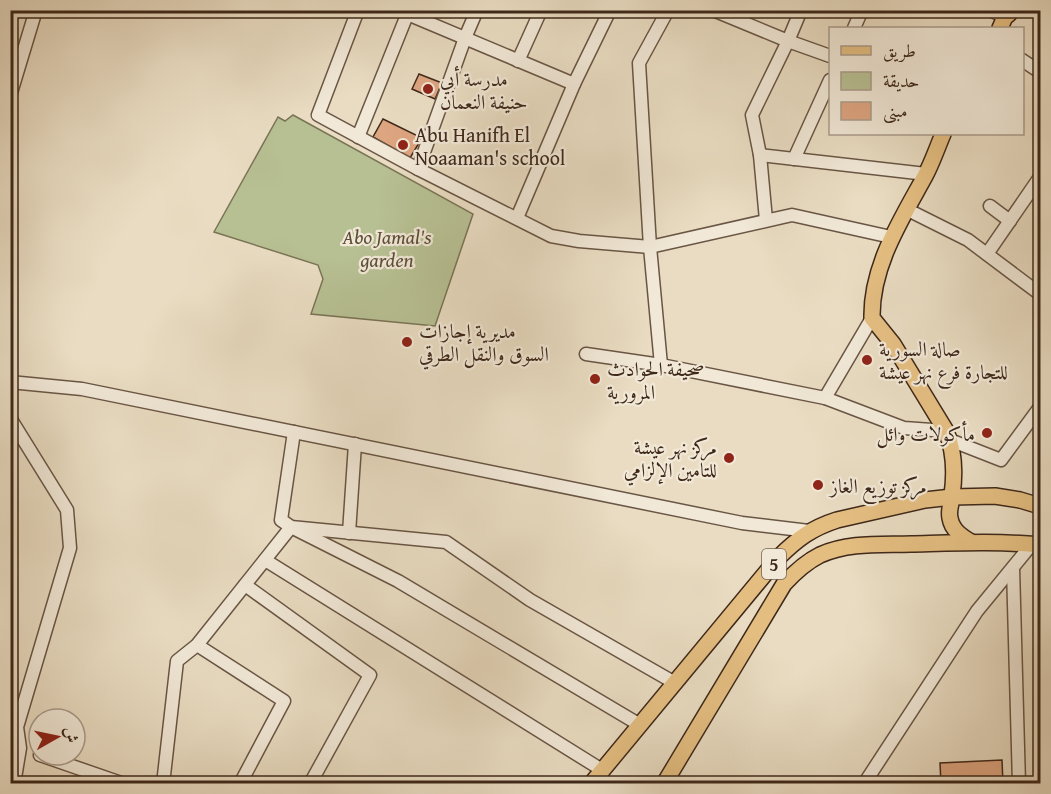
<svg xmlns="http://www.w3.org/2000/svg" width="1051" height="794" font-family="'Gentium Book Plus',Amiri,serif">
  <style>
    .green { fill: #b7c093; stroke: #7a7456; stroke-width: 1.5 }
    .building { fill: #dea581; stroke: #3e281a; stroke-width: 1.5 }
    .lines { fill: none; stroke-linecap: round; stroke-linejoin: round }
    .minor-casing { stroke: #695544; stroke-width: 15 }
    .major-casing { stroke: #3e281a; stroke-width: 18 }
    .minor { stroke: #f1e8d7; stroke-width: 12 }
    .major { stroke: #e4be81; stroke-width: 15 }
    .poi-dot { fill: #8f2418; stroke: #f1e8d7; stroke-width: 2 }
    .labels { text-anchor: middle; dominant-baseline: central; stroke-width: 4.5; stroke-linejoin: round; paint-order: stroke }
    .shield { fill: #f1e8d7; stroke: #746253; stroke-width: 1.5 }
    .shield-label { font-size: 18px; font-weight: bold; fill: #3e281a }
    .poi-label { font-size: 20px; fill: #3e281a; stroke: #f1e8d7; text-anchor: start }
    .park-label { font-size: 20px; font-style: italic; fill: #5c4e38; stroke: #f1e8d7 }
  </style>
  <rect width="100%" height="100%" fill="#e9dcc2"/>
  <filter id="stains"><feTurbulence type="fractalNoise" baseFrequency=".00333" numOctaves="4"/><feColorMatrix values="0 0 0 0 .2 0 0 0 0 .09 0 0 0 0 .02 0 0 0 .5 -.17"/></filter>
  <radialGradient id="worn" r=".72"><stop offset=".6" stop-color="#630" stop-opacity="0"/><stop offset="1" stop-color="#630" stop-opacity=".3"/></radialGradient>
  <path class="green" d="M 293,115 L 473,214 L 435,326 L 311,314 L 323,279 L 318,265 L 214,232 L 278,117 L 285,121 Z"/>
  <g class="building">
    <path d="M 419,74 L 442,83 L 435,99 L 412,89 Z"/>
    <path d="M 383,119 L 422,138 L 410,158 L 373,137 Z"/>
    <path d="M 1002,760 L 1003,784 L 941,784 L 940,763 Z"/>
  </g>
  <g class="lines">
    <defs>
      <g id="minor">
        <path d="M 358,10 L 318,115 L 418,169 L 551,236 L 579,241 L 650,247 L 792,215 L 891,237"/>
        <path d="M 398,10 L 574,84"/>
        <path d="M 713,10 L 788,41 L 830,56"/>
        <path d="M 990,10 L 1005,17"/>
        <path d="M 854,28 L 862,10"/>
        <path d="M 1022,60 L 1040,72"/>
        <path d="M 518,61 L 541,10"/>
        <path d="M 10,96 L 36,10"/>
        <path d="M 358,137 L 409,10"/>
        <path d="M 760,155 L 926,174"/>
        <path d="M 794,159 L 830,80"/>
        <path d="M 418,169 L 465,38 L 477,10"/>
        <path d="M 990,206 L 1010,221"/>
        <path d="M 906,209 L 968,240 L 1040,294"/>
        <path d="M 517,218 L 574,84 L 610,10"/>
        <path d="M 766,220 L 760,155 L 752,115 L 788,41 L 801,10"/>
        <path d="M 987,254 L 1040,177"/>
        <path d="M 872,318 L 825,398 L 904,428 L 946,431"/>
        <path d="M 586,354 L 661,365 L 825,398"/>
        <path d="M 661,365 L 650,247 L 639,63 L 668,10"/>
        <path d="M 10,382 L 82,389 L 742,523 L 809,531"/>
        <path d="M 10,418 L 67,510 L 70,548 L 17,727 L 20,748 L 14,784"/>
        <path d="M 294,432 L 281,520 L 291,527 L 446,542 L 530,600 L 675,683"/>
        <path d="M 950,440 L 1001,460 L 1040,407"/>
        <path d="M 349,533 L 355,444"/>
        <path d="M 265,560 L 602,770"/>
        <path d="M 1013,568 L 1019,784"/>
        <path d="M 245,585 L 370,675 L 310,784"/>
        <path d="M 197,645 L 284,701 L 240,784"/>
        <path d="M 40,755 L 124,784"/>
        <path d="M 163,784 L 177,661 L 197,645 L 291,527 L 398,581 L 640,725"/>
        <path d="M 864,784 L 977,611 L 1032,544"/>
      </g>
      <g id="major">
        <path d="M 1000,28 L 1005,17 L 1009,14 L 1010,10"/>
        <path d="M 943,134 C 937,148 932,163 925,176 C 901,220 871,266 872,318 L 893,344 L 946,431 C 954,450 955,474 952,495 C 952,503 948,510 950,518 C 952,530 961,536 971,542"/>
        <path d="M 591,784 L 779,557 C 797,539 812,528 837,520 L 925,500 L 952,497 L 995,496 L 1020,500 L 1040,506"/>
        <path d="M 664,784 L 784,584 C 795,572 806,562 820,555 C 849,542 881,545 911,544 C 954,543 997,541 1040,545"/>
      </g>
    </defs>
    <use href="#minor" class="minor-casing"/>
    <use href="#major" class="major-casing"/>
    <use href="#minor" class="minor"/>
    <use href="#major" class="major"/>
  </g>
  <g class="poi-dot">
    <circle cx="428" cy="89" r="6"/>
    <circle cx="403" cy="145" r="6"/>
    <circle cx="407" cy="342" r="6"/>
    <circle cx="867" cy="360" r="6"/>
    <circle cx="595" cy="379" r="6"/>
    <circle cx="987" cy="433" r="6"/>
    <circle cx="729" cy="458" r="6"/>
    <circle cx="818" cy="485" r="6"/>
  </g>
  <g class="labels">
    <rect class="shield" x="762" y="549" width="24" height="30" rx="4.5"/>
    <g class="shield-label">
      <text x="774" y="564">5</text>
    </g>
    <g class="poi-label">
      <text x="440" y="78">مدرسة أبي<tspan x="440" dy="23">حنيفة النعمان</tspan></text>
      <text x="415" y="134">Abu Hanifh El<tspan x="415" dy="23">Noaaman's school</tspan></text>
      <text x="419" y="330">مديرية إجازات<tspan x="419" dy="23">السوق والنقل الطرقي</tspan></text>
      <text x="879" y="348">صالة السورية<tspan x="879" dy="23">للتجارة فرع نهر عيشة</tspan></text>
      <text x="607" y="368">صحيفة الحوادث<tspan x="607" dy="23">المرورية</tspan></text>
      <text x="975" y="433" text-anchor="end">مأكولات وائل</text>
      <text x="717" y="446" text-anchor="end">مركز نهر عيشة<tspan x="717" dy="23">للتامين الإلزامي</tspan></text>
      <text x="830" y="485">مركز توزيع الغاز</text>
    </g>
    <g class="park-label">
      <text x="387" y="236">Abo Jamal's<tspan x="387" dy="23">garden</tspan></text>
    </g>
  </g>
  <rect width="1051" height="794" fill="none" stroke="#e9dcc2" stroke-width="36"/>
  <rect x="12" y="12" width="1027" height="770" fill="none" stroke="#3e281a" stroke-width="3"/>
  <rect x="18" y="18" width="1015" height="758" fill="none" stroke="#3e281a" stroke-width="1.5"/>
  <rect x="829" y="27" width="195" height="108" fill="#f1e8d7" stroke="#a99b8b" stroke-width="1.5"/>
  <rect x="841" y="46" width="30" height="9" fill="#e4be81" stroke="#a99b8b" stroke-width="1.5"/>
  <text x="883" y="57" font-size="18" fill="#3e281a">طريق</text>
  <rect x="841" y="72" width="30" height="18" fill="#b7c093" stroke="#a99b8b" stroke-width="1.5"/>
  <text x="883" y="87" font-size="18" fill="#3e281a">حديقة</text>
  <rect x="841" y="102" width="30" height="18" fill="#dea581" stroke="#a99b8b" stroke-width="1.5"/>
  <text x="883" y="117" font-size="18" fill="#3e281a">مبنى</text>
  <g transform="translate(57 737) rotate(81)"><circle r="28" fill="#f1e8d7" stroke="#a99b8b" stroke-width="1.5"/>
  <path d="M0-4.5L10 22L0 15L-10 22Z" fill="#8f2418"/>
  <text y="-9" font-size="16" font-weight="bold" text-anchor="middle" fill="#3e281a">ش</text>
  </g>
  <rect width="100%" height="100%" filter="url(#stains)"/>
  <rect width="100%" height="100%" fill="url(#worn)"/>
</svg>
